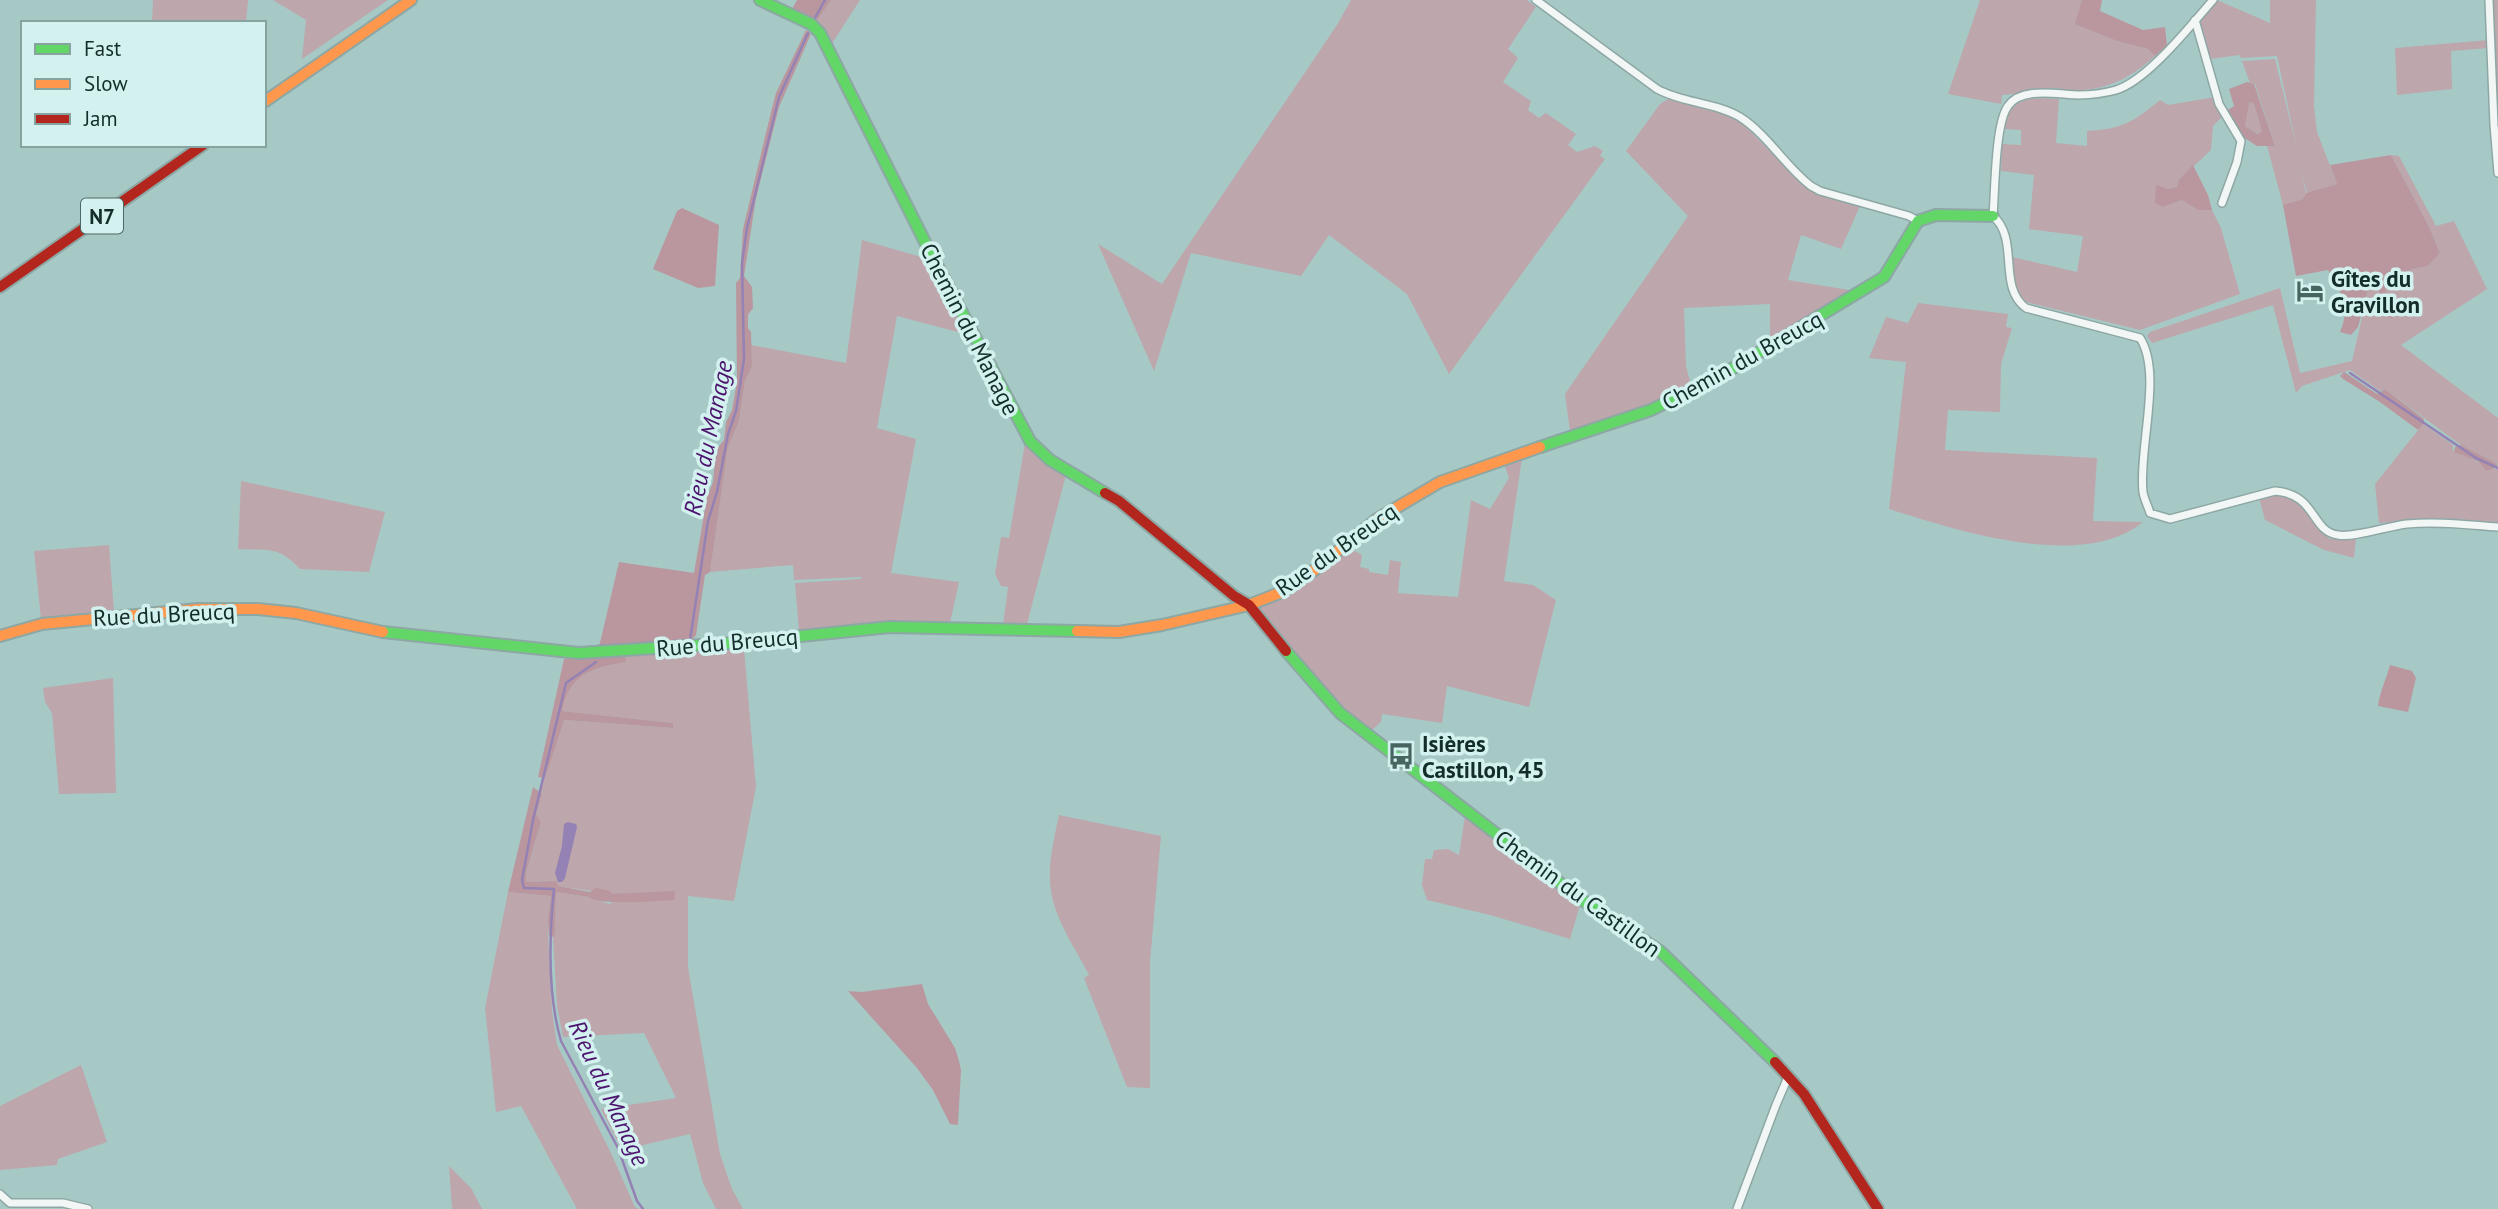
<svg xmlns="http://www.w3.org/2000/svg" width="2498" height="1209" font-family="'PT Sans',sans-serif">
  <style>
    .green { fill: #bda6ac }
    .forest { fill: #ba969f; fill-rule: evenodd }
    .water { fill: #9482b4 }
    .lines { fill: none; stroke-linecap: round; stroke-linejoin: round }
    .stream { stroke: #9482b4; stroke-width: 2.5 }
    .street-casing { stroke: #8da7a5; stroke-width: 10 }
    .fast-casing { stroke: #8da7a5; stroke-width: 14 }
    .slow-casing { stroke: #8da7a5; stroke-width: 14 }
    .jam-casing { stroke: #8da7a5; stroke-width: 14 }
    .street { stroke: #f2f7f6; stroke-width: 7 }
    .fast { stroke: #63d668; stroke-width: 10 }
    .slow { stroke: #ff974d; stroke-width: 10 }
    .jam { stroke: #b3261e; stroke-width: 10 }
    .labels { text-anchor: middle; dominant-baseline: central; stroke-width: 7; stroke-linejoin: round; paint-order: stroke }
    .shield { fill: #d3f1ee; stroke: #4d6866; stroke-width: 2 }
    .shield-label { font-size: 21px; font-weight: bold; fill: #132d2b }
    .poi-label { font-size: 23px; font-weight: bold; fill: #132d2b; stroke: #d3f1ee; text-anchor: start }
    .street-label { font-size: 23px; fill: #132d2b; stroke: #d3f1ee }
    .water-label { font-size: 24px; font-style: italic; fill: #4b126e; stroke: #d3f1ee }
  </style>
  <rect width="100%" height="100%" fill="#a7c9c6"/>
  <g class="green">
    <path d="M 153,0 L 248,0 L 246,23 L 152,23 Z"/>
    <path d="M 273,0 L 388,0 L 302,59 L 306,20 Z"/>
    <path d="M 831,0 L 860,0 L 831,45 L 816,22 Z"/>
    <path d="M 1351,0 L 1527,0 L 1536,7 L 1508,49 L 1518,58 L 1503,82 L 1531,101 L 1528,110 L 1539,118 L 1546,113 L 1576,134 L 1568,145 L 1577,152 L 1595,146 L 1603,151 L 1600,156 L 1605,159 L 1449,374 L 1407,294 L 1329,235 L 1301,276 L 1191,253 L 1154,371 L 1098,244 L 1162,284 L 1337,25 Z"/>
    <path d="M 1980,0 L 2082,0 L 2076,24 L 2117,41 L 2148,49 L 2155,56 C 2131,78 2106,91 2072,90 C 2063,90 2054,87 2045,88 C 2031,89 2016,95 2002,95 L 2001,104 L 1948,94 Z"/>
    <path d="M 2217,0 L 2270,23 L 2270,0 L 2316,0 L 2314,106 L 2317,132 L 2337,184 L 2307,193 L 2301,170 L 2306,193 L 2303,199 L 2283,205 L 2267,146 L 2275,146 L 2255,84 L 2250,83 L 2242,61 L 2275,59 L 2297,149 L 2277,56 L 2241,58 L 2239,55 L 2210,59 L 2199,23 Z"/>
    <path d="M 2491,0 L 2498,0 L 2498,113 Z"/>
    <path d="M 2489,40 L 2489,48 L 2451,51 L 2452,89 L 2397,95 L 2395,48 Z"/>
    <path d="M 2215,97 L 2216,106 L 2223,116 L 2213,126 L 2211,150 L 2178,181 L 2177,187 L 2168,189 L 2163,207 L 2182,200 L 2198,210 L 2212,210 L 2221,228 L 2240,294 L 2140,330 L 2026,302 L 2015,289 L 2012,257 L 2077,272 L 2083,236 L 2029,229 L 2034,175 L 2001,171 L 2002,144 L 2021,145 L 2021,130 L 2005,129 C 2009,96 2031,97 2059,99 L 2056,143 L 2087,146 L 2087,131 C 2123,129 2133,122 2160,100 L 2168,105 Z"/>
    <path d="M 1668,99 L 1723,114 L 1742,123 L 1806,187 L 1817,193 L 1860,206 L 1841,249 L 1801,235 L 1788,280 L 1855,291 L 1770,342 L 1770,304 L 1684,308 L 1686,366 L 1691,385 L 1609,421 L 1570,432 L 1565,394 L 1688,216 L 1626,151 L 1660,104 Z"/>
    <path d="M 2248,102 L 2254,104 L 2262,131 L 2259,134 L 2245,126 Z"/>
    <path d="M 2391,155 L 2399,156 L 2436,226 L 2454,221 L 2487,289 L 2401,345 L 2498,418 L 2498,464 L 2461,445 L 2385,389 L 2380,391 L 2350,370 L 2302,386 L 2296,393 L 2273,305 L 2152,343 L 2147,336 L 2150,332 L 2280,288 L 2300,373 L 2352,361 L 2369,287 L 2378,287 L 2384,317 L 2393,317 L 2382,276 L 2428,266 L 2440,253 L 2429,227 Z"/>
    <path d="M 862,240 L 928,259 L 969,335 L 897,316 L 877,428 L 916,439 L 891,573 L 959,582 L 950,623 L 886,621 L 799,631 L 795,583 L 860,579 L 862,577 L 794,580 L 793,565 L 710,572 L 728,447 L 739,421 L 745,381 L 752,366 L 751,345 L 846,363 Z"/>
    <path d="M 1918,303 L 2008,314 L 2006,327 L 2012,328 L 2001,364 L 2000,412 L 1948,410 L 1945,450 L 2097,458 L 2093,521 L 2143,522 C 2082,572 1956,530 1889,509 L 1906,362 L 1869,358 L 1886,317 L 1908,323 Z"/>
    <path d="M 2423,424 L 2453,445 L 2453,451 L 2493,469 L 2498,469 L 2498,522 L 2436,518 L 2379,523 L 2375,484 Z"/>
    <path d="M 1025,443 L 1066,475 L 1027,624 L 1003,625 L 1008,587 L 1001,586 L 995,574 L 1001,537 L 1009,538 Z"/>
    <path d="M 1522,458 L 1504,581 L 1533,585 L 1556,600 L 1529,707 L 1447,686 L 1442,723 L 1382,714 L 1381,722 L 1371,731 L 1326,692 L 1260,609 L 1263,604 L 1302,585 L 1349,548 L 1362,555 L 1360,567 L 1369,569 L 1369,572 L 1388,575 L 1390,560 L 1401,562 L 1398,593 L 1458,597 L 1471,500 L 1490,509 L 1509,478 L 1504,464 Z"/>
    <path d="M 241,481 L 385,512 L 369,572 L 300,569 C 278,545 267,551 238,549 Z"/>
    <path d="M 2273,495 C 2307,497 2307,521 2330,539 L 2356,538 L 2354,558 L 2324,550 L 2265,520 L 2259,498 Z"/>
    <path d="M 109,545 L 114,612 L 41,619 L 34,551 Z"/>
    <path d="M 744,649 L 756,787 L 734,901 L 688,896 L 688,967 L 720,1154 L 732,1189 L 743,1209 L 716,1209 L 703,1183 L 690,1134 L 622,1150 L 601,1109 L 676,1098 L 644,1033 L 563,1037 L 557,1006 L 553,937 L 555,934 L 556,892 L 589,897 L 609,904 L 613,902 L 612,894 L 557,886 L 556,881 L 526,882 L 526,874 L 541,822 L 536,814 L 542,794 L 540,792 L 563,720 L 673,728 L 673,723 L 562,711 C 563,706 564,699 566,694 C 574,672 605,666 625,662 L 625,656 Z"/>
    <path d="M 113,678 L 116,793 L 59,794 L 52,713 L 45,702 L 43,688 Z"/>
    <path d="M 1059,815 L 1161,836 L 1150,962 L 1150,1088 L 1127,1087 L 1084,978 L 1089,975 C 1076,949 1055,920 1051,891 C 1047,865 1054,839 1059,815 Z"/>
    <path d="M 1465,816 L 1580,905 L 1570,939 L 1494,916 L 1427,900 L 1422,885 L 1425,859 L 1432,859 L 1434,850 L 1448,849 L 1459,855 Z"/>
    <path d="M 508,892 L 551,896 L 548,932 L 552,1011 L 557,1045 L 611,1153 L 635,1207 L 639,1209 L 577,1209 L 521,1106 L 496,1112 L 485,1008 Z"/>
    <path d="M 81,1065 L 107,1142 L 58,1159 L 57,1165 L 0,1170 L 0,1106 Z"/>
    <path d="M 449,1166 L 471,1188 L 482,1209 L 452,1209 Z"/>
  </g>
  <g class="forest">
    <path d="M 797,0 L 831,0 L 816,22 L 792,9 Z"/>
    <path d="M 2082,0 L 2102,0 L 2100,11 L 2143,30 L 2165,27 L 2167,45 L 2155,56 L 2148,49 L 2117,41 L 2075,24 Z"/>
    <path d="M 806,30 L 811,34 L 779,107 L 756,198 L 744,276 L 752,287 L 753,308 L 748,315 L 748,328 L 751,332 L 752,366 L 745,381 L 739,421 L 728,447 L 710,572 L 705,575 L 696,635 L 689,643 L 599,647 L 619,562 L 694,573 L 707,497 L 713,482 L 716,450 L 724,440 L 726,422 L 732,410 L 737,382 L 736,283 L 740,278 L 743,229 L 771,112 L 776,93 Z"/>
    <path d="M 2247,82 L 2254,84 L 2275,146 L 2257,146 L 2237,133 L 2225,112 L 2234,106 L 2229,89 ZM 2249,102 L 2254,104 L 2262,131 L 2258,134 L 2245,126 Z"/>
    <path d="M 2391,155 L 2429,227 L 2440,253 L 2428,266 L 2382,276 L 2393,318 L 2384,317 L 2378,287 L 2369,287 L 2358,327 L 2351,335 L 2340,332 C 2351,306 2341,293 2328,270 L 2296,276 L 2283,205 L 2303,199 L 2306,193 L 2337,184 L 2330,165 Z"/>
    <path d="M 2193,165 L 2208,195 L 2212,210 L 2198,210 L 2182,200 L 2163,207 L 2155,203 L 2156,185 L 2168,189 L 2177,187 L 2178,181 Z"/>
    <path d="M 682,208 L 719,225 L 715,286 L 698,288 L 653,269 L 677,211 Z"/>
    <path d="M 2344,372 L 2377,394 L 2385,389 L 2424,419 L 2423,424 L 2418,430 L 2380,402 L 2343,379 L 2340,376 Z"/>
    <path d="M 2461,445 L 2494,462 L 2498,465 L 2493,469 L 2486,470 L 2479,462 L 2454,452 L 2455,447 Z"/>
    <path d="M 625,656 L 626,662 C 592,668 569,674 562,711 L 673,723 L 673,728 L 564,720 L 545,778 L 538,777 L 564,659 Z"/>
    <path d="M 2390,665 L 2412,671 L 2416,678 L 2408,712 L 2378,706 C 2380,691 2386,680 2390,665 Z"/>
    <path d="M 533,787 L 542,794 L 536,814 L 541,822 L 526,873 L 526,882 L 556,881 L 558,886 L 590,892 L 596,888 L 610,891 L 612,894 L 675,891 L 674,900 C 656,901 601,906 589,897 L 556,892 L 555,934 L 553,937 L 549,936 L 548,921 L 551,896 L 508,892 Z"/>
    <path d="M 922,984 L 928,1004 L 955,1048 L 959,1061 L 961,1070 L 958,1125 L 950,1124 L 933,1090 L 917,1068 L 848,991 L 862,992 Z"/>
  </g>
  <path class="water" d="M 568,822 L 576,824 L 577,827 L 565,878 L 562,882 L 558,882 L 555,873 L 562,846 L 564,824 Z"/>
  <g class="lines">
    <g class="stream">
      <path d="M 815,18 L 825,0"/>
      <path d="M 2350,373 L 2476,458 L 2498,468"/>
      <path d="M 598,646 L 690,640 L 708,521 L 717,492 L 728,434 L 736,411 L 744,359 L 742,263 L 747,228 L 779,97 L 808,33"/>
      <path d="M 596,662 L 566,683 L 533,820 L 522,880 L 524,888 L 554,889 C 549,938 547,993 561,1041 L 618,1148 L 637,1201 L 643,1209"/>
    </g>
    <defs>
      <g id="street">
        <path d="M 1536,0 L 1657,89 C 1682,103 1714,102 1740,117 C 1768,135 1785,166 1811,186 L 1820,191 L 1909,216 L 1918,221"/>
        <path d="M 2213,0 C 2191,25 2147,81 2116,90 C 2105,93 2091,95 2079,95 C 2059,95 2022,86 2008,106 C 1995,123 1995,192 1993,216 C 2020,239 1997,287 2026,308 L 2140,338 C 2163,373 2138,450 2143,492 C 2144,499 2148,506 2150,513 L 2170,519 L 2275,491 C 2317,494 2310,531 2338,535 C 2354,538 2388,526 2407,524 C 2437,521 2468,525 2498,527"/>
        <path d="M 2489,0 L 2494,125 L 2498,173"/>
        <path d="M 2195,20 L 2219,104 L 2241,141 L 2237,162 L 2222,203"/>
        <path d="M 0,1194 L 10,1203 L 63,1203 L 88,1209"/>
        <path d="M 1737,1209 L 1776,1105 L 1788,1077"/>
      </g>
      <g id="fast">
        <path d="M 760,0 L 811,24 L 820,33 L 926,244 L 1030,441 L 1050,460 L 1105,493"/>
        <path d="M 1540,447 L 1651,410 L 1715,379 L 1884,277 L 1918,221 L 1936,215 L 1993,216"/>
        <path d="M 383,632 L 579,653 L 733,643 L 890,627 L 1077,631"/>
        <path d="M 1286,651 L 1340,713 L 1582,900 L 1660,951 L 1775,1062"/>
      </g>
      <g id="slow">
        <path d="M 264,102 L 411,0"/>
        <path d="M 1077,631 L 1119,632 L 1162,625 L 1249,605 L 1282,592 L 1316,569 L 1377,519 L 1440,482 L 1540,447"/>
        <path d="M 0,636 L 42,624 L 198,609 L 258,609 L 296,613 L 383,632"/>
      </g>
      <g id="jam">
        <path d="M 0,287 L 203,145"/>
        <path d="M 1105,493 L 1119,501 L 1234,596 L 1249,605 L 1286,651"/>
        <path d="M 1775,1062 L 1804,1094 L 1878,1209"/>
      </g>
    </defs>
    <use href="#street" class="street-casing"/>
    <use href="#fast" class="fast-casing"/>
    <use href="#slow" class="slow-casing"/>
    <use href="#jam" class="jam-casing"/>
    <use href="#street" class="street"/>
    <use href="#fast" class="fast"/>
    <use href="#slow" class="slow"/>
    <use href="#jam" class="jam"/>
  </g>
  <defs>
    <symbol id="hotel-bare" viewBox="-9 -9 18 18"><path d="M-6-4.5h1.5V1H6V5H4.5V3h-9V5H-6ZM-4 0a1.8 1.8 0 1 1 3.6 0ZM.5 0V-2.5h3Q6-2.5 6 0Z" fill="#476461" stroke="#d3f1ee" stroke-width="2.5" paint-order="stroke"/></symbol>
    <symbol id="bus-bare" viewBox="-9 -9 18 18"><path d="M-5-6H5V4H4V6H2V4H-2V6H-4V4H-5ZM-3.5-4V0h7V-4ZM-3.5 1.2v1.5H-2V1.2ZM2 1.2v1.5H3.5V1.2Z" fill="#476461" stroke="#d3f1ee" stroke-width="2.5" paint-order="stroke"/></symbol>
  </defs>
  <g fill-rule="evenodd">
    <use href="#hotel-bare" x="2291" y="272" width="38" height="38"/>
    <use href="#bus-bare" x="1382" y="737" width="38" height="38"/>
  </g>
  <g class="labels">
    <rect class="shield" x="81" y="198.5" width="42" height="35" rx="5"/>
    <g class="shield-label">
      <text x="102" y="216">N7</text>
    </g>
    <g class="poi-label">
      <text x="2331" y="278">Gîtes du<tspan x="2331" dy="26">Gravillon</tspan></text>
      <text x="1422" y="743">Isières<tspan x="1422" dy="26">Castillon, 45</tspan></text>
    </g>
    <g class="street-label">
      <text transform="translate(970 329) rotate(63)">Chemin du Manage</text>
      <text transform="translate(1742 360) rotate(-29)">Chemin du Breucq</text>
      <text transform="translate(1336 549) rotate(-35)">Rue du Breucq</text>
      <text transform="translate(164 614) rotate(-3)">Rue du Breucq</text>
      <text transform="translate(727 642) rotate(-5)">Rue du Breucq</text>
      <text transform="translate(1578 893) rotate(36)">Chemin du Castillon</text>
    </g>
    <g class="water-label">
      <text transform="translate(708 438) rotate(-78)">Rieu du Manage</text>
      <text transform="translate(609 1093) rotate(65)">Rieu du Manage</text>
    </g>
  </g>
  <rect x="21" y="21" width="245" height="126" fill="#d3f1ee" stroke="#86a3a0" stroke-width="2"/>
  <rect x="35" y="44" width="35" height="10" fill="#63d668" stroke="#86a3a0" stroke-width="2"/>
  <text x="84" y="56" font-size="21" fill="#132d2b">Fast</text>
  <rect x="35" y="79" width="35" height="10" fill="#ff974d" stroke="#86a3a0" stroke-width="2"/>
  <text x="84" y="91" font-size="21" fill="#132d2b">Slow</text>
  <rect x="35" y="114" width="35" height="10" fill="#b3261e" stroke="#86a3a0" stroke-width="2"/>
  <text x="84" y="126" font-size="21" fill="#132d2b">Jam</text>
</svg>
